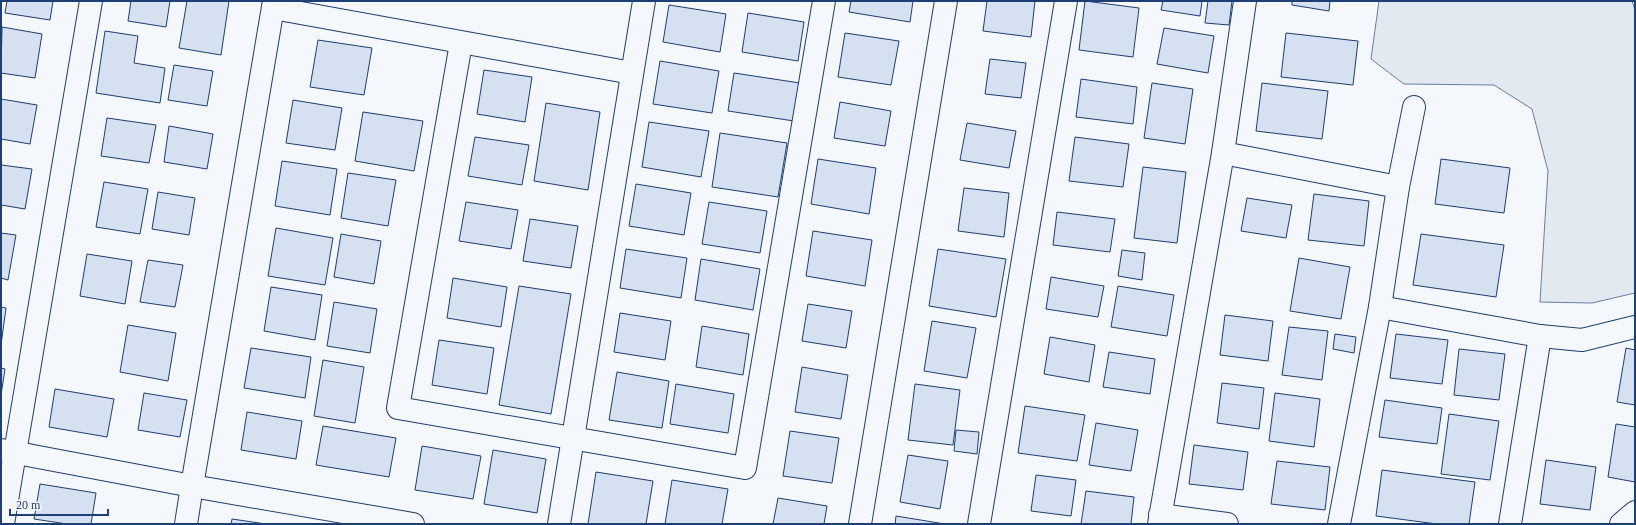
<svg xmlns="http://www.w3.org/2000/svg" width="1636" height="525" font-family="'Times New Roman',serif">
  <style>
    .green { fill: #e3e9f0; stroke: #687fa3 }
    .building { fill: #d5e0f0; stroke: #1d3f73 }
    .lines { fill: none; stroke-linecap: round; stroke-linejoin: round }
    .minor-casing { stroke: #1d3f73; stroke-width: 24 }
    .tertiary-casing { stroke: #1d3f73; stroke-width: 24 }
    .minor { stroke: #f4f7fb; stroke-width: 22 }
    .tertiary { stroke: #f4f7fb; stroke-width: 22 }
  </style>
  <rect width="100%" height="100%" fill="#f4f7fb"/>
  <path class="green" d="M 1379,1 L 1632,1 L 1635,10 L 1635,293 L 1592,303 L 1540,302 L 1548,171 L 1532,109 L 1494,85 L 1404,84 L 1371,59 Z"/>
  <g class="building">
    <path d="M 7,1 L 53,1 L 50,20 L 5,13 Z"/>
    <path d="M 131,1 L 170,1 L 166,27 L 128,21 Z"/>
    <path d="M 187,1 L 229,1 L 221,55 L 179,48 Z"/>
    <path d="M 851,1 L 913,1 L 910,22 L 849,12 Z"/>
    <path d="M 987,1 L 1035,1 L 1031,37 L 983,31 Z"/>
    <path d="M 1085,1 L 1139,8 L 1133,57 L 1079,50 Z"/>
    <path d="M 1163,1 L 1202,1 L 1200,16 L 1161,10 Z"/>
    <path d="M 1208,1 L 1232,1 L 1229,25 L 1205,23 Z"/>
    <path d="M 1292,1 L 1330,1 L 1329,11 L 1292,5 Z"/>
    <path d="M 669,5 L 726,14 L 720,52 L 663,42 Z"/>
    <path d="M 748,13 L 804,22 L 798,61 L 742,52 Z"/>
    <path d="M 2,27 L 42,34 L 35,78 L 1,73 Z"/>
    <path d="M 1164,28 L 1214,36 L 1208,73 L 1157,64 Z"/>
    <path d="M 105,31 L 138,36 L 134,63 L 165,68 L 160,103 L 96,93 Z"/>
    <path d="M 845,33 L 899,41 L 891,85 L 838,77 Z"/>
    <path d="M 1286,33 L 1358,41 L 1353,85 L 1281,77 Z"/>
    <path d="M 318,40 L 372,48 L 364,95 L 310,87 Z"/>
    <path d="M 990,59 L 1026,63 L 1021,98 L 985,94 Z"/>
    <path d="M 660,61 L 719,71 L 712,113 L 653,104 Z"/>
    <path d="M 174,65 L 213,71 L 207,106 L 168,100 Z"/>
    <path d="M 484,70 L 532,77 L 525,122 L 477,114 Z"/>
    <path d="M 734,73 L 800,83 L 794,121 L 728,111 Z"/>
    <path d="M 1081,79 L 1137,87 L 1133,124 L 1076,117 Z"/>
    <path d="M 1152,83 L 1193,89 L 1185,144 L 1144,138 Z"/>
    <path d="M 1262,83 L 1328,91 L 1322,139 L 1256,131 Z"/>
    <path d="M 1,99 L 37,105 L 30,144 L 1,139 Z"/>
    <path d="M 293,100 L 342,108 L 335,150 L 286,143 Z"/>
    <path d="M 840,102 L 891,111 L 885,146 L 834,138 Z"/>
    <path d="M 546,103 L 600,112 L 588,190 L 534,181 Z"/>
    <path d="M 363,112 L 423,121 L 414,171 L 355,161 Z"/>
    <path d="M 107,118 L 156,125 L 149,163 L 101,156 Z"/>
    <path d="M 649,122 L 709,131 L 701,177 L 642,167 Z"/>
    <path d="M 967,123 L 1016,131 L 1009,168 L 960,160 Z"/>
    <path d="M 169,126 L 213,134 L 207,169 L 164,162 Z"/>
    <path d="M 720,133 L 787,143 L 778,197 L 712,187 Z"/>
    <path d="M 475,137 L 529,145 L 522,185 L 468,176 Z"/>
    <path d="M 1075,137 L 1129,144 L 1123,187 L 1069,181 Z"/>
    <path d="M 818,159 L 876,168 L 869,214 L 811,204 Z"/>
    <path d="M 1441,159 L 1510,168 L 1504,213 L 1435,204 Z"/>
    <path d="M 282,161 L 337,169 L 330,215 L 275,206 Z"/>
    <path d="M 1,165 L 32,169 L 25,209 L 1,205 Z"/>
    <path d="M 1143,167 L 1186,172 L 1177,243 L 1134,238 Z"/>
    <path d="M 348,173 L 396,180 L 388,226 L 341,218 Z"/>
    <path d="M 104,182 L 148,189 L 140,234 L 96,227 Z"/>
    <path d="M 636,184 L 691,193 L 684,235 L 629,226 Z"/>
    <path d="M 964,188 L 1009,193 L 1004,237 L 958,231 Z"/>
    <path d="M 158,192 L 195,198 L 189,235 L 152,229 Z"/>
    <path d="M 1314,194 L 1369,201 L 1364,246 L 1308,240 Z"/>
    <path d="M 1247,198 L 1292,205 L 1286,238 L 1241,231 Z"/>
    <path d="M 466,202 L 518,210 L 511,249 L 459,241 Z"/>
    <path d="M 709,202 L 767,211 L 760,253 L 702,244 Z"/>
    <path d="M 1057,212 L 1115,219 L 1110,252 L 1053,245 Z"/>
    <path d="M 530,219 L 578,226 L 571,268 L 523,261 Z"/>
    <path d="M 276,228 L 333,238 L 325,285 L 268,276 Z"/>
    <path d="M 813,231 L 872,240 L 865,286 L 806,276 Z"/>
    <path d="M 1,233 L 16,235 L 8,280 L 1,278 Z"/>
    <path d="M 341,234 L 381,241 L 374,284 L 334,277 Z"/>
    <path d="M 1421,234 L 1504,245 L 1496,297 L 1413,285 Z"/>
    <path d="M 626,249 L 687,258 L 681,298 L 620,288 Z"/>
    <path d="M 938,249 L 1006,259 L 996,317 L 929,306 Z"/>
    <path d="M 1122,250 L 1145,253 L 1142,280 L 1118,276 Z"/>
    <path d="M 87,254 L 132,261 L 125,304 L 80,296 Z"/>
    <path d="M 1299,258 L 1350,267 L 1341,319 L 1290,311 Z"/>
    <path d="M 701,259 L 760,269 L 753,310 L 695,300 Z"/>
    <path d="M 148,260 L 183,265 L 175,307 L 140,302 Z"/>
    <path d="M 1051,277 L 1104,286 L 1098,317 L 1046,309 Z"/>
    <path d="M 453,278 L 507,287 L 501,327 L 447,318 Z"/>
    <path d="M 519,286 L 571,294 L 551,414 L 499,405 Z"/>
    <path d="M 1118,286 L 1174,295 L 1167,336 L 1111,327 Z"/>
    <path d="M 271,287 L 322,295 L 315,340 L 264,331 Z"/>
    <path d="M 334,302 L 377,309 L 370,353 L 327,346 Z"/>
    <path d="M 808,304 L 852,311 L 846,348 L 802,341 Z"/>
    <path d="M 1,307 L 6,308 L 1,345 Z"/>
    <path d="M 620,313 L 671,321 L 665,360 L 614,352 Z"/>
    <path d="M 1225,315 L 1273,321 L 1268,361 L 1220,355 Z"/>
    <path d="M 932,321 L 976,328 L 967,378 L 924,371 Z"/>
    <path d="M 128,325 L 176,333 L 168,381 L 120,372 Z"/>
    <path d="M 702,326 L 749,334 L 743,375 L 696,367 Z"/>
    <path d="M 1289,327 L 1328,331 L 1322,380 L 1282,375 Z"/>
    <path d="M 1335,334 L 1356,337 L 1354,353 L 1333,349 Z"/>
    <path d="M 1396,334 L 1448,340 L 1442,384 L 1390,378 Z"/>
    <path d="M 1050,337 L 1095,345 L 1089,382 L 1044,374 Z"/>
    <path d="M 439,340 L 494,348 L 487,394 L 432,385 Z"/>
    <path d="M 251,348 L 311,357 L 305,398 L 244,388 Z"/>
    <path d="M 1626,348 L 1635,350 L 1635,405 L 1617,402 Z"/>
    <path d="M 1459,349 L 1505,354 L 1499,400 L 1454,395 Z"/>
    <path d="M 1109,352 L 1155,359 L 1150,394 L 1103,387 Z"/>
    <path d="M 323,360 L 364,367 L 355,423 L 314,416 Z"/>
    <path d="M 802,367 L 848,375 L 841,419 L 795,412 Z"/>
    <path d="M 1,368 L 5,369 L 1,395 Z"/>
    <path d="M 617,372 L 669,381 L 662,428 L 609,420 Z"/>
    <path d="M 1222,383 L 1264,388 L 1259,429 L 1217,423 Z"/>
    <path d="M 676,384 L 734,394 L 728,433 L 670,424 Z"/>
    <path d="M 915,384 L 960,390 L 953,445 L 908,440 Z"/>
    <path d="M 55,389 L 114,399 L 107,437 L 49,427 Z"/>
    <path d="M 144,393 L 187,400 L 180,437 L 138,430 Z"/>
    <path d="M 1275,393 L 1320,399 L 1314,447 L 1269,441 Z"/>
    <path d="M 1385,400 L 1442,408 L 1437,444 L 1379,437 Z"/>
    <path d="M 1025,406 L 1085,415 L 1077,461 L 1018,453 Z"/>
    <path d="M 247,412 L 302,421 L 296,459 L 241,450 Z"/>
    <path d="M 1449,414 L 1499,421 L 1490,480 L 1441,474 Z"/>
    <path d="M 1096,423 L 1138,430 L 1131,471 L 1089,465 Z"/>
    <path d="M 1616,424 L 1635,427 L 1635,482 L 1608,477 Z"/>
    <path d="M 323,426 L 396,438 L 389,477 L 316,465 Z"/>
    <path d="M 956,430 L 979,432 L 977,454 L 954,451 Z"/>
    <path d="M 790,431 L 839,438 L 832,483 L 783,476 Z"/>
    <path d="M 1194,445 L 1248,452 L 1243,490 L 1189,484 Z"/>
    <path d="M 422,446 L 481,456 L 473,499 L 415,490 Z"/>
    <path d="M 493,450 L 546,459 L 537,513 L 484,504 Z"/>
    <path d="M 908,455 L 948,461 L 940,509 L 900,502 Z"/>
    <path d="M 1546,460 L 1596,467 L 1590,510 L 1540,504 Z"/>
    <path d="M 1277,461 L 1330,467 L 1325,510 L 1271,504 Z"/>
    <path d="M 1382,470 L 1475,482 L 1469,524 L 1437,524 L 1376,516 Z"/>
    <path d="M 596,472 L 653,481 L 646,524 L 588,524 Z"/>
    <path d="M 1036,475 L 1076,480 L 1071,516 L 1031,511 Z"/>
    <path d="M 672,480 L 728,489 L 722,524 L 665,524 Z"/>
    <path d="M 40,484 L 96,493 L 91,524 L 67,524 L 34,519 Z"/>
    <path d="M 1086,491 L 1134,497 L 1131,524 L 1081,524 Z"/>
    <path d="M 778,498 L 827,506 L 824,524 L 773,524 Z"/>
    <path d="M 896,516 L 945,524 L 895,524 Z"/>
    <path d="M 232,519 L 266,524 L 231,524 Z"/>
  </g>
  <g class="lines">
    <defs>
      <g id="minor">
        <path d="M 273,8 L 632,73"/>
        <path d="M 461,43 L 398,408 L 745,468 L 824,1"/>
        <path d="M 1223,153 L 1398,187"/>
        <path d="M 1380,307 L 1540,336 L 1582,340 L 1635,327"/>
        <path d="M 1,450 L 192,486 L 186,524"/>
        <path d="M 1160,515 L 1227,524"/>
        <path d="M 3,524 L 91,1"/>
        <path d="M 559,524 L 644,1"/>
        <path d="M 979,524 L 1066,1"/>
        <path d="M 1159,524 L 1223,153 L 1245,1"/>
        <path d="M 1339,524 L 1380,307 L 1398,187 L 1414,107"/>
        <path d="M 1510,524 L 1540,336"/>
        <path d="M 1621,524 L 1635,512"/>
      </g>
      <g id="tertiary">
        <path d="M 274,1 L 192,486 L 413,524"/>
        <path d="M 860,524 L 946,1"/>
      </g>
    </defs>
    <use href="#minor" class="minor-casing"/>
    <use href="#tertiary" class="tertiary-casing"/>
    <use href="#minor" class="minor"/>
    <use href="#tertiary" class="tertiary"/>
  </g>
  <rect width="1636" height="525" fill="none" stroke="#1d3f73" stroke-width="4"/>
  <path d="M10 509v6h98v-6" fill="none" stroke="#1d3f73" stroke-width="2"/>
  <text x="16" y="509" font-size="12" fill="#1d3f73" stroke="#f4f7fb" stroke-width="3" paint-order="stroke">20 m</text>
</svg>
